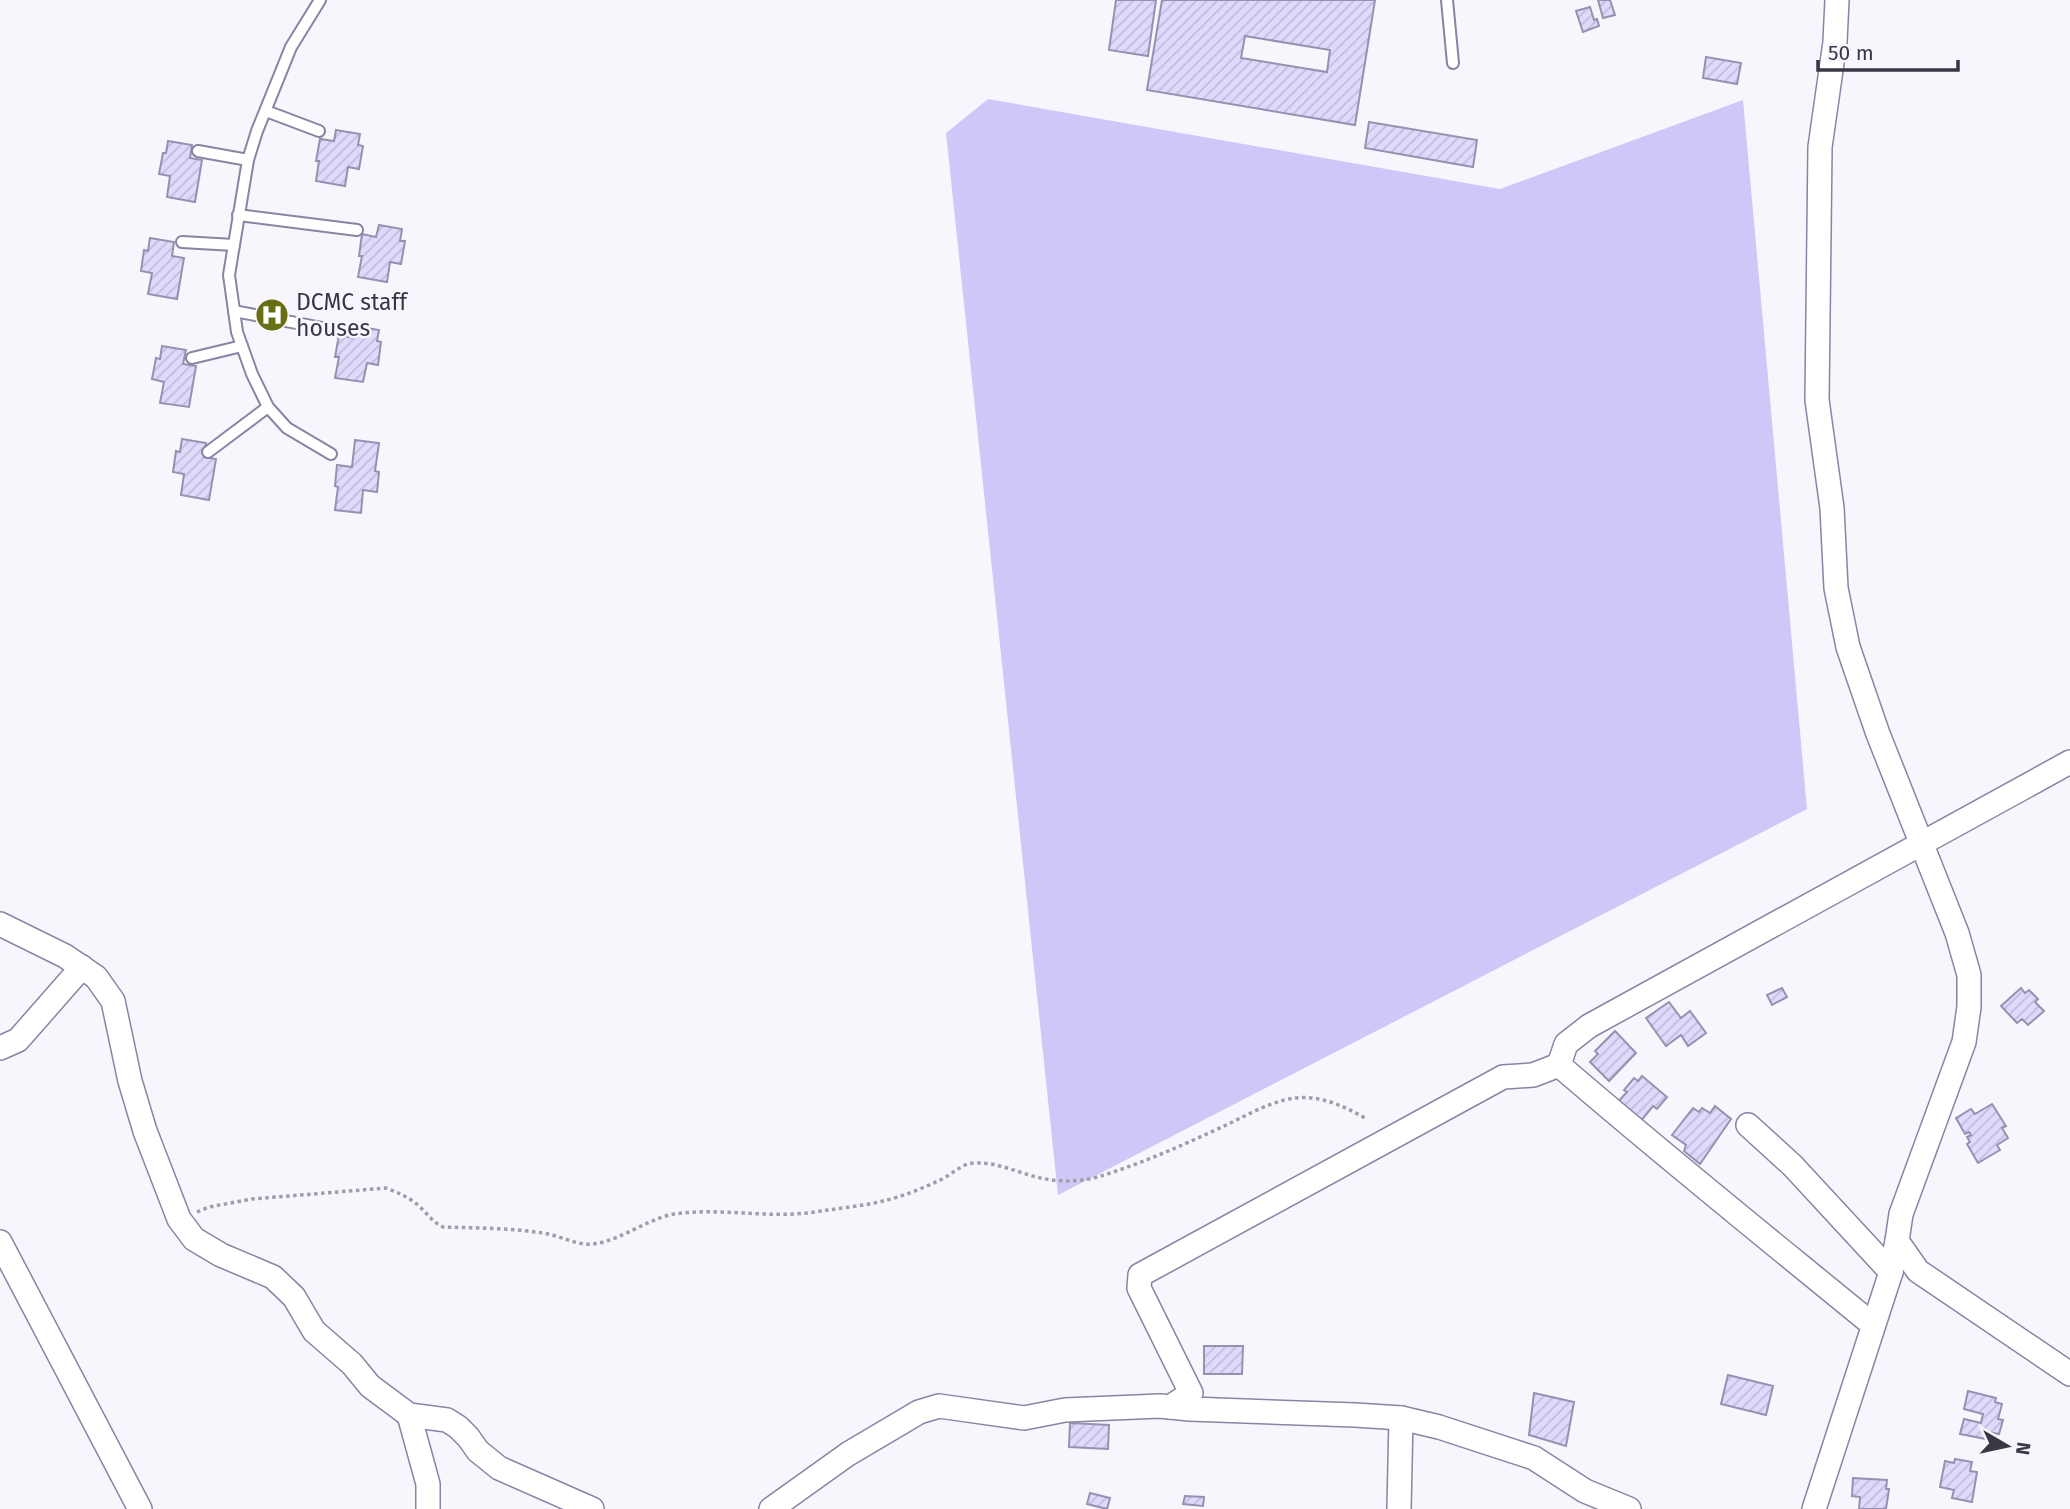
<svg xmlns="http://www.w3.org/2000/svg" width="2070" height="1509" font-family="'Fira Sans',sans-serif">
  <style>
    .grass { fill: #d0c7f9 }
    .building { fill: url(#building-hatch); stroke: #9691b0; stroke-width: 2; fill-rule: evenodd }
    .lines { fill: none; stroke-linecap: round; stroke-linejoin: round }
    .lane-casing { stroke: #8984a3; stroke-width: 14 }
    .street-casing { stroke: #8984a3; stroke-width: 26 }
    .path { stroke: #9f9da8; stroke-width: 3.5; stroke-dasharray: 3.5 3.5; stroke-linecap: butt }
    .lane { stroke: #fff; stroke-width: 10 }
    .street { stroke: #fff; stroke-width: 23 }
    .labels { text-anchor: middle; dominant-baseline: central; stroke-width: 5; stroke-linejoin: round; paint-order: stroke }
    .poi-label { font-size: 23px; fill: #3a3745; stroke: #f7f6fd; text-anchor: start }
  </style>
  <defs>
    <pattern id="building-hatch" width="6" height="6" patternUnits="userSpaceOnUse" patternTransform="scale(1.75)"><rect width="6" height="6" fill="#dfdafc"/><path d="M-1 1l2-2M0 6l6-6M5 7l2-2" fill="none" stroke="#c0bcd9"/></pattern>
  </defs>
  <rect width="100%" height="100%" fill="#f7f6fd"/>
  <path class="grass" d="M 988,99 L 1500,189 L 1743,100 L 1807,809 L 1058,1195 L 946,133 Z"/>
  <g class="building">
    <path d="M 1116,0 L 1156,0 L 1148,56 L 1109,50 Z"/>
    <path d="M 1162,0 L 1375,0 L 1355,125 L 1147,90 ZM 1245,36 L 1330,50 L 1327,72 L 1241,58 Z"/>
    <path d="M 1598,0 L 1610,0 L 1615,15 L 1603,18 Z"/>
    <path d="M 1590,7 L 1594,20 L 1597,19 L 1599,26 L 1583,32 L 1576,11 Z"/>
    <path d="M 1706,57 L 1741,63 L 1737,84 L 1703,78 Z"/>
    <path d="M 1369,122 L 1477,140 L 1473,167 L 1365,148 Z"/>
    <path d="M 336,130 L 360,134 L 358,145 L 363,146 L 359,169 L 348,167 L 345,186 L 316,181 L 319,161 L 316,161 L 320,139 L 334,141 Z"/>
    <path d="M 168,141 L 192,145 L 190,158 L 202,160 L 195,202 L 167,197 L 170,176 L 159,174 L 163,153 L 166,153 Z"/>
    <path d="M 379,225 L 402,229 L 400,241 L 405,241 L 401,264 L 390,262 L 387,282 L 358,277 L 362,256 L 359,256 L 362,234 L 376,237 Z"/>
    <path d="M 150,238 L 174,242 L 172,256 L 184,258 L 177,299 L 148,294 L 152,273 L 141,271 L 144,250 L 148,251 Z"/>
    <path d="M 355,326 L 379,330 L 377,341 L 381,342 L 378,365 L 367,363 L 363,382 L 335,378 L 339,357 L 335,357 L 339,335 L 353,338 Z"/>
    <path d="M 162,346 L 186,350 L 183,364 L 196,366 L 189,407 L 160,403 L 164,382 L 152,379 L 156,358 L 160,359 Z"/>
    <path d="M 182,439 L 206,443 L 204,457 L 216,459 L 209,500 L 181,495 L 184,474 L 173,472 L 176,451 L 180,452 Z"/>
    <path d="M 355,440 L 379,443 L 375,471 L 379,472 L 377,492 L 363,490 L 361,513 L 335,510 L 338,487 L 335,486 L 337,465 L 352,467 Z"/>
    <path d="M 1782,988 L 1787,997 L 1772,1005 L 1767,995 Z"/>
    <path d="M 2021,988 L 2025,993 L 2029,990 L 2038,999 L 2035,1002 L 2044,1011 L 2028,1025 L 2022,1019 L 2017,1023 L 2001,1006 Z"/>
    <path d="M 1669,1002 L 1681,1018 L 1690,1011 L 1706,1033 L 1688,1046 L 1681,1035 L 1666,1046 L 1646,1018 Z"/>
    <path d="M 1615,1031 L 1636,1053 L 1609,1081 L 1590,1062 L 1598,1054 L 1595,1051 Z"/>
    <path d="M 1642,1076 L 1667,1097 L 1657,1109 L 1653,1106 L 1640,1122 L 1617,1103 L 1627,1092 L 1624,1090 L 1634,1078 L 1638,1081 Z"/>
    <path d="M 1992,1104 L 2006,1126 L 2002,1128 L 2008,1138 L 1997,1145 L 2000,1150 L 1978,1163 L 1967,1144 L 1970,1142 L 1967,1137 L 1971,1135 L 1969,1132 L 1965,1134 L 1956,1118 L 1971,1109 L 1975,1114 Z"/>
    <path d="M 1715,1106 L 1731,1119 L 1700,1164 L 1684,1151 L 1686,1145 L 1672,1135 L 1693,1108 L 1699,1112 L 1702,1108 L 1710,1113 Z"/>
    <path d="M 1204,1346 L 1243,1346 L 1242,1374 L 1204,1374 Z"/>
    <path d="M 1728,1375 L 1773,1386 L 1766,1415 L 1721,1404 Z"/>
    <path d="M 1968,1391 L 1996,1398 L 1995,1402 L 2002,1404 L 1998,1419 L 2003,1420 L 1999,1434 L 1993,1433 L 1991,1440 L 1960,1434 L 1964,1419 L 1981,1423 L 1983,1414 L 1964,1409 Z"/>
    <path d="M 1534,1393 L 1574,1402 L 1566,1446 L 1529,1435 Z"/>
    <path d="M 1070,1423 L 1109,1425 L 1108,1449 L 1069,1447 Z"/>
    <path d="M 1955,1459 L 1972,1462 L 1970,1471 L 1977,1472 L 1972,1502 L 1952,1498 L 1954,1490 L 1940,1487 L 1945,1461 L 1954,1463 Z"/>
    <path d="M 1853,1478 L 1887,1480 L 1886,1489 L 1889,1489 L 1886,1509 L 1859,1509 L 1860,1497 L 1852,1496 Z"/>
    <path d="M 1090,1493 L 1110,1498 L 1107,1509 L 1087,1504 Z"/>
    <path d="M 1185,1496 L 1204,1497 L 1203,1506 L 1183,1504 Z"/>
  </g>
  <g class="lines">
    <defs>
      <g id="lane">
        <path d="M 320,0 L 291,47 L 257,131 L 248,160 L 229,275 L 237,332 L 252,374 L 268,407 L 287,428 L 331,454"/>
        <path d="M 1447,0 L 1453,63"/>
        <path d="M 266,111 L 319,131"/>
        <path d="M 198,151 L 248,160"/>
        <path d="M 238,215 L 357,230"/>
        <path d="M 182,242 L 234,245"/>
        <path d="M 234,311 L 338,331"/>
        <path d="M 192,358 L 242,346"/>
        <path d="M 208,452 L 268,407"/>
      </g>
      <g id="street">
        <path d="M 1837,0 L 1835,42 L 1820,147 L 1817,400 L 1832,508 L 1836,588 L 1848,647 L 1878,734 L 1957,933 L 1969,975 L 1969,1007 L 1964,1042 L 1901,1214 L 1897,1241 L 1918,1271 L 2070,1374"/>
        <path d="M 0,924 L 65,956 L 96,977 L 113,1001 L 130,1081 L 145,1131 L 179,1219 L 194,1239 L 221,1255 L 273,1277 L 294,1297 L 314,1331 L 352,1364 L 370,1386 L 409,1415 L 447,1420 L 458,1427 L 468,1437 L 478,1451 L 499,1468 L 592,1509"/>
        <path d="M 0,1048 L 18,1040 L 82,967"/>
        <path d="M 1559,1065 L 1566,1044 L 1589,1026 L 2070,762"/>
        <path d="M 1559,1065 C 1662,1154 1768,1239 1873,1325"/>
        <path d="M 1748,1125 L 1792,1165 L 1891,1272"/>
        <path d="M 0,1242 L 140,1509"/>
        <path d="M 1170,1407 L 1191,1393 L 1139,1288 L 1140,1275 L 1503,1077 L 1533,1075 L 1559,1065"/>
        <path d="M 409,1415 L 428,1484 L 428,1509"/>
        <path d="M 771,1509 L 848,1454 L 919,1412 L 939,1406 L 1024,1418 L 1065,1410 L 1160,1406 L 1190,1409 L 1355,1415 L 1401,1418 L 1439,1427 L 1534,1458 L 1585,1491 L 1629,1509"/>
        <path d="M 1399,1509 L 1401,1418"/>
        <path d="M 1814,1509 L 1891,1272 L 1897,1241"/>
      </g>
    </defs>
    <use href="#lane" class="lane-casing"/>
    <use href="#street" class="street-casing"/>
    <path class="path" d="M 197,1212 L 209,1207 L 252,1199 L 386,1188 C 399,1193 411,1198 421,1208 C 429,1216 433,1222 443,1227 C 476,1228 511,1228 543,1233 C 557,1235 570,1242 584,1244 C 612,1247 645,1219 674,1214 C 723,1207 772,1220 821,1211 C 841,1208 863,1206 883,1201 C 901,1197 921,1189 938,1181 C 951,1176 961,1163 975,1163 C 997,1162 1016,1172 1037,1177 C 1058,1183 1084,1182 1104,1175 C 1145,1162 1183,1145 1222,1127 C 1244,1117 1270,1101 1295,1098 C 1320,1095 1344,1106 1365,1118"/>
    <use href="#lane" class="lane"/>
    <use href="#street" class="street"/>
  </g>
  <defs>
    <symbol id="hospital-disc" viewBox="-11 -11 22 22"><circle r="9.5" fill="#696e12" stroke="#f7f6fd"/><path d="M-5-5h3v3.5h4V-5h3V5h-3V1.5h-4V5h-3Z" fill="#fff"/></symbol>
  </defs>
  <g fill-rule="evenodd">
    <use href="#hospital-disc" x="253" y="296" width="38" height="38"/>
  </g>
  <g class="labels">
    <g class="poi-label">
      <text x="296" y="302">DCMC staff<tspan x="296" dy="26">houses</tspan></text>
    </g>
  </g>
  <g transform="translate(2007 1446) rotate(99)" stroke="#f7f6fd" stroke-width="5" paint-order="stroke">
  <path d="M0-5L12 26L0 18L-12 26Z" fill="#3a3745"/>
  <text y="-10" font-size="19" font-weight="bold" text-anchor="middle" fill="#3a3745">N</text>
  </g>
  <path d="M1818 60v10h140v-10" fill="none" stroke="#3a3745" stroke-width="3.5"/>
  <text x="1828" y="60" font-size="21" fill="#3a3745" stroke="#f7f6fd" stroke-width="5" paint-order="stroke">50 m</text>
</svg>
